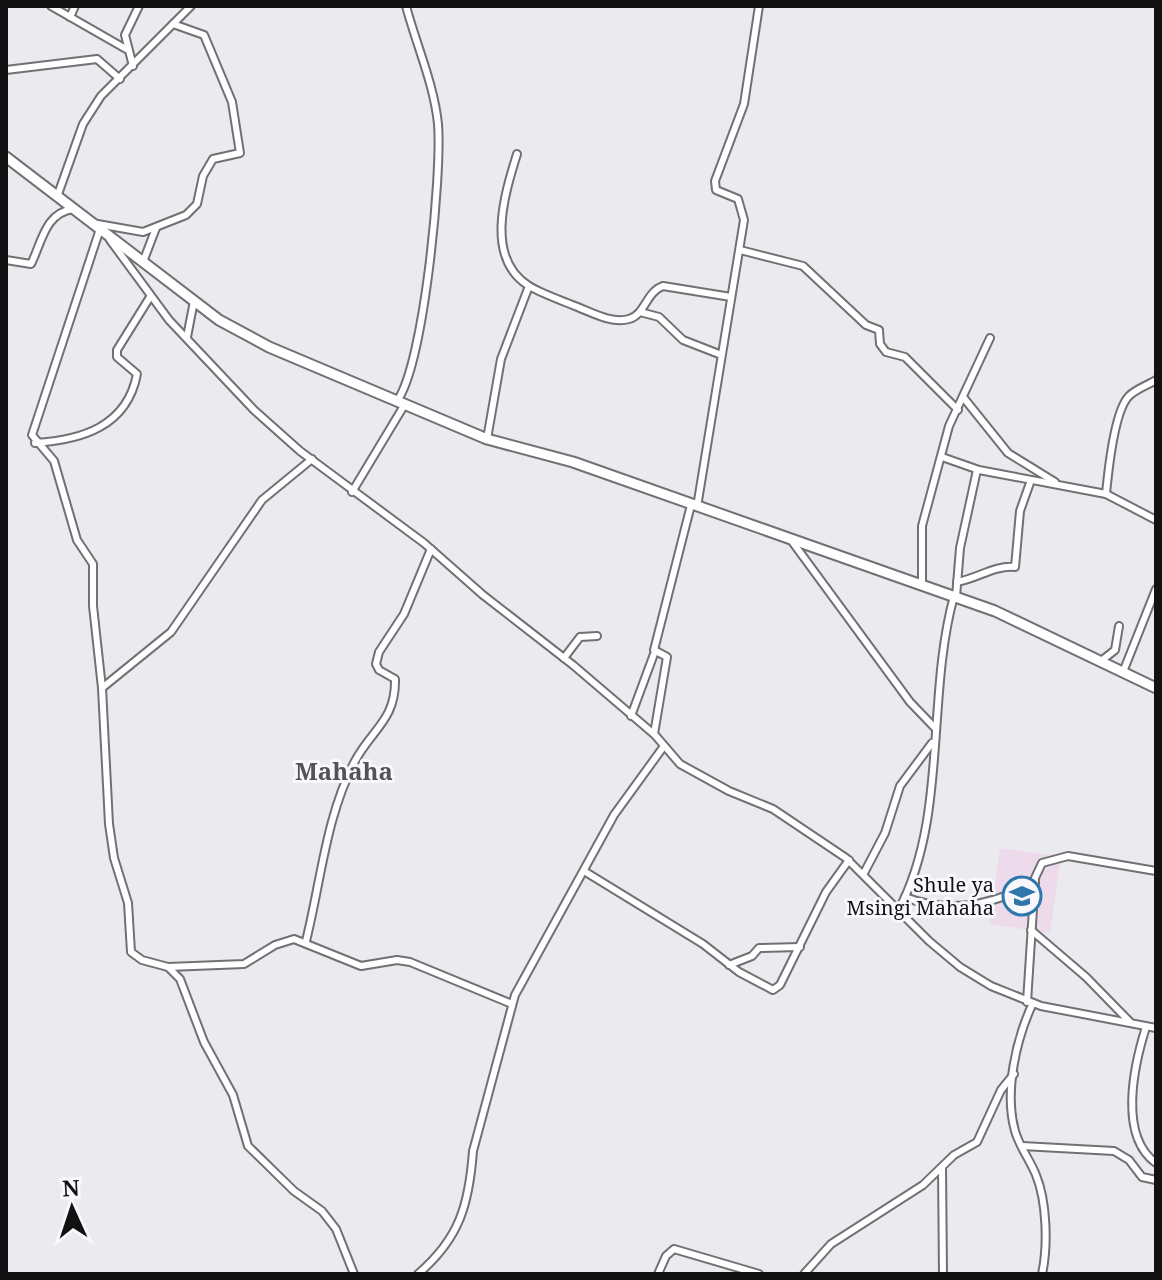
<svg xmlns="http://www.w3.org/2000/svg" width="1162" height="1280" font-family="'Noto Serif',serif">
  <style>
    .education { fill: #eddbec }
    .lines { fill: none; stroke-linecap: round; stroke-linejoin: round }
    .minor-casing { stroke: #707174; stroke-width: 10 }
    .secondary-casing { stroke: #707174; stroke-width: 13 }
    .minor { stroke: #fff; stroke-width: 6 }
    .secondary { stroke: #fff; stroke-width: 9 }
    .labels { text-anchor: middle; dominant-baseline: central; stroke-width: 6; stroke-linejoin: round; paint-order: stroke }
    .poi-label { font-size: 20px; fill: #121213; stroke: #f8f8fc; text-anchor: end }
    .quarter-label { font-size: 24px; font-weight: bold; fill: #535357; stroke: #f8f8fc }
  </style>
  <rect width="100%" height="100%" fill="#ebebef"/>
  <path class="education" d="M 1000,848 L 1061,857 L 1050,933 L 989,924 Z"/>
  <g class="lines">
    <defs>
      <g id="minor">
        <path d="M 51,6 L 126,49"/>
        <path d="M 70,17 L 75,6"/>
        <path d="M 133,66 L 125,35 L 139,6"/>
        <path d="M 6,70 L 97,59 L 120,79"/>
        <path d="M 517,154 C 505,193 484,258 529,286 C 543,294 560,300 575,306 C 591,312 611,324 629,319 C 645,315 646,292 663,286 L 731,297"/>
        <path d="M 57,197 L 83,124 L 101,96 L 191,6"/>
        <path d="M 92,223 L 143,232 L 186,215 L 197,204 L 203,176 L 213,159 L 240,153 L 232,102 L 204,35 L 173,24"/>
        <path d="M 100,229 L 32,435 L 54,461 L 77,540 L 93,564 L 93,606 L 102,688"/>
        <path d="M 110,240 L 169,320 L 254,410 L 300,451 L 424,543 L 483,595 L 573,665 L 655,735 L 680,764 L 729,791 L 773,809 L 846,858 L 929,941 L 960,967 L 991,986 L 1041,1006 L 1156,1028"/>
        <path d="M 740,250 L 803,266 L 866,325 L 879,330 L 880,344 L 886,352 L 905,357 L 958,410"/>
        <path d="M 6,260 L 31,264 C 42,242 45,213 73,209"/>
        <path d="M 143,262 L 156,228"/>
        <path d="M 640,312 L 659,317 L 683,340 L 719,354"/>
        <path d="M 187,337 L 194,301"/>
        <path d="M 963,397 L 1008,453 L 1055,482"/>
        <path d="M 397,401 C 424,364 442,174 438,124 C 434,84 416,44 406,6"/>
        <path d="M 487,439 L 501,359 L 529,286"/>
        <path d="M 35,443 C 81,440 127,427 137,374 L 117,357 L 117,350 L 150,297"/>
        <path d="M 942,457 L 979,470 L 1106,494 L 1156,520"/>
        <path d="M 312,459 L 262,500 L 171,632 L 102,688 L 109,824 L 114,858 L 128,903 L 131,952 L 142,960 L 168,967 L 180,979 L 204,1042 L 233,1095 L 248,1146 L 294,1191 L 322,1211 L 336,1229 L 354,1274"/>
        <path d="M 352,492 L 405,404"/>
        <path d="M 1106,494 C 1108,473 1114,411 1129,396 C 1136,389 1148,385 1156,380"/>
        <path d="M 697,507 L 744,220 L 738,199 L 716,190 L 715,181 L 744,104 L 759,6"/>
        <path d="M 791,540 L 910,702 L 935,728"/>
        <path d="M 957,582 C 979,578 994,565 1015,567 L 1020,511 L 1031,480"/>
        <path d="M 922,584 L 922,526 L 949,426 L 990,338"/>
        <path d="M 956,597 L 960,548 L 977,470"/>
        <path d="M 564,658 L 580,637 L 597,636"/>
        <path d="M 1101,661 L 1115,650 L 1119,626"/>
        <path d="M 1123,672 L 1156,589"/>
        <path d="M 631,716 L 654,654"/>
        <path d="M 654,734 L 667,657 L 654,650 L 691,505"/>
        <path d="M 584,871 L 703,944 L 739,972 L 773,990 L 780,985 L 826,892 L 849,860"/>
        <path d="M 864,873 L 885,833 L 900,786 L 932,743"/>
        <path d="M 905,897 C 950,915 994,904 1035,883"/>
        <path d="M 898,911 C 948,819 926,697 954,596"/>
        <path d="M 1031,930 L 1086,977 L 1130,1022"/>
        <path d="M 306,941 C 321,881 326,816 355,761 C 372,729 396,720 395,679 L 379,670 L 376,664 L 379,652 L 404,614 L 431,549"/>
        <path d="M 729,965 L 752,956 L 759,948 L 800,947"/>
        <path d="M 168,967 L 244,964 L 275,945 L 294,939 L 361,966 L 397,960 L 410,962 L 512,1004"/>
        <path d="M 1027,1002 L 1035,878 L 1042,863 L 1068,856 L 1156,871"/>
        <path d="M 1033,1003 C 1016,1039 1004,1092 1015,1131 C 1019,1146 1030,1160 1036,1175 C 1047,1202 1048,1246 1042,1274"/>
        <path d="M 1146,1027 C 1134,1065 1118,1136 1156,1163"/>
        <path d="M 1022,1146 L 1114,1151 L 1129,1160 L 1142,1177 L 1156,1180"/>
        <path d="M 942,1168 L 943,1274"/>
        <path d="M 418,1274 C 460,1238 469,1204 473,1151 L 515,995 L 614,815 L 664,746"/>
        <path d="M 658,1274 L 666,1256 L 674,1249 L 759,1274"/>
        <path d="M 804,1274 L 831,1244 L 923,1185 L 954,1155 L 977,1142 L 1001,1090 L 1014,1074"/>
      </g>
      <path id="secondary" d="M 6,157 L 219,320 L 269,347 L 487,439 L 573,462 L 995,611 L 1156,688"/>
    </defs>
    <use href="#minor" class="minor-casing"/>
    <use href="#secondary" class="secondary-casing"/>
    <use href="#minor" class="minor"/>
    <use href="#secondary" class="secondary"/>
  </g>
  <defs>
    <symbol id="school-ring" viewBox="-11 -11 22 22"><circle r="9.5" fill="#f8f8fc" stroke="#2f77ab" stroke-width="1.5"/><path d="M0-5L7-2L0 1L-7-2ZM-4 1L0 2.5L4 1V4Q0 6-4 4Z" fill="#2f77ab"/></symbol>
  </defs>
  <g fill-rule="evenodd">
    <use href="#school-ring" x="1000" y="874" width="44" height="44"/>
  </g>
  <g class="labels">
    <g class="poi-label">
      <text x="994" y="884">Shule ya<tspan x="994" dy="23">Msingi Mahaha</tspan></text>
    </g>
    <g class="quarter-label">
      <text x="344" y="770">Mahaha</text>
    </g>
  </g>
  <rect width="1162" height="1280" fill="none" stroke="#121213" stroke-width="16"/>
  <g transform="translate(72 1208) rotate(357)" stroke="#f8f8fc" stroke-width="6" paint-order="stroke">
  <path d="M0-6L14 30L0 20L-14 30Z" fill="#121213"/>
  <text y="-12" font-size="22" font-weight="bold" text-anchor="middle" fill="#121213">N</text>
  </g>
</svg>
